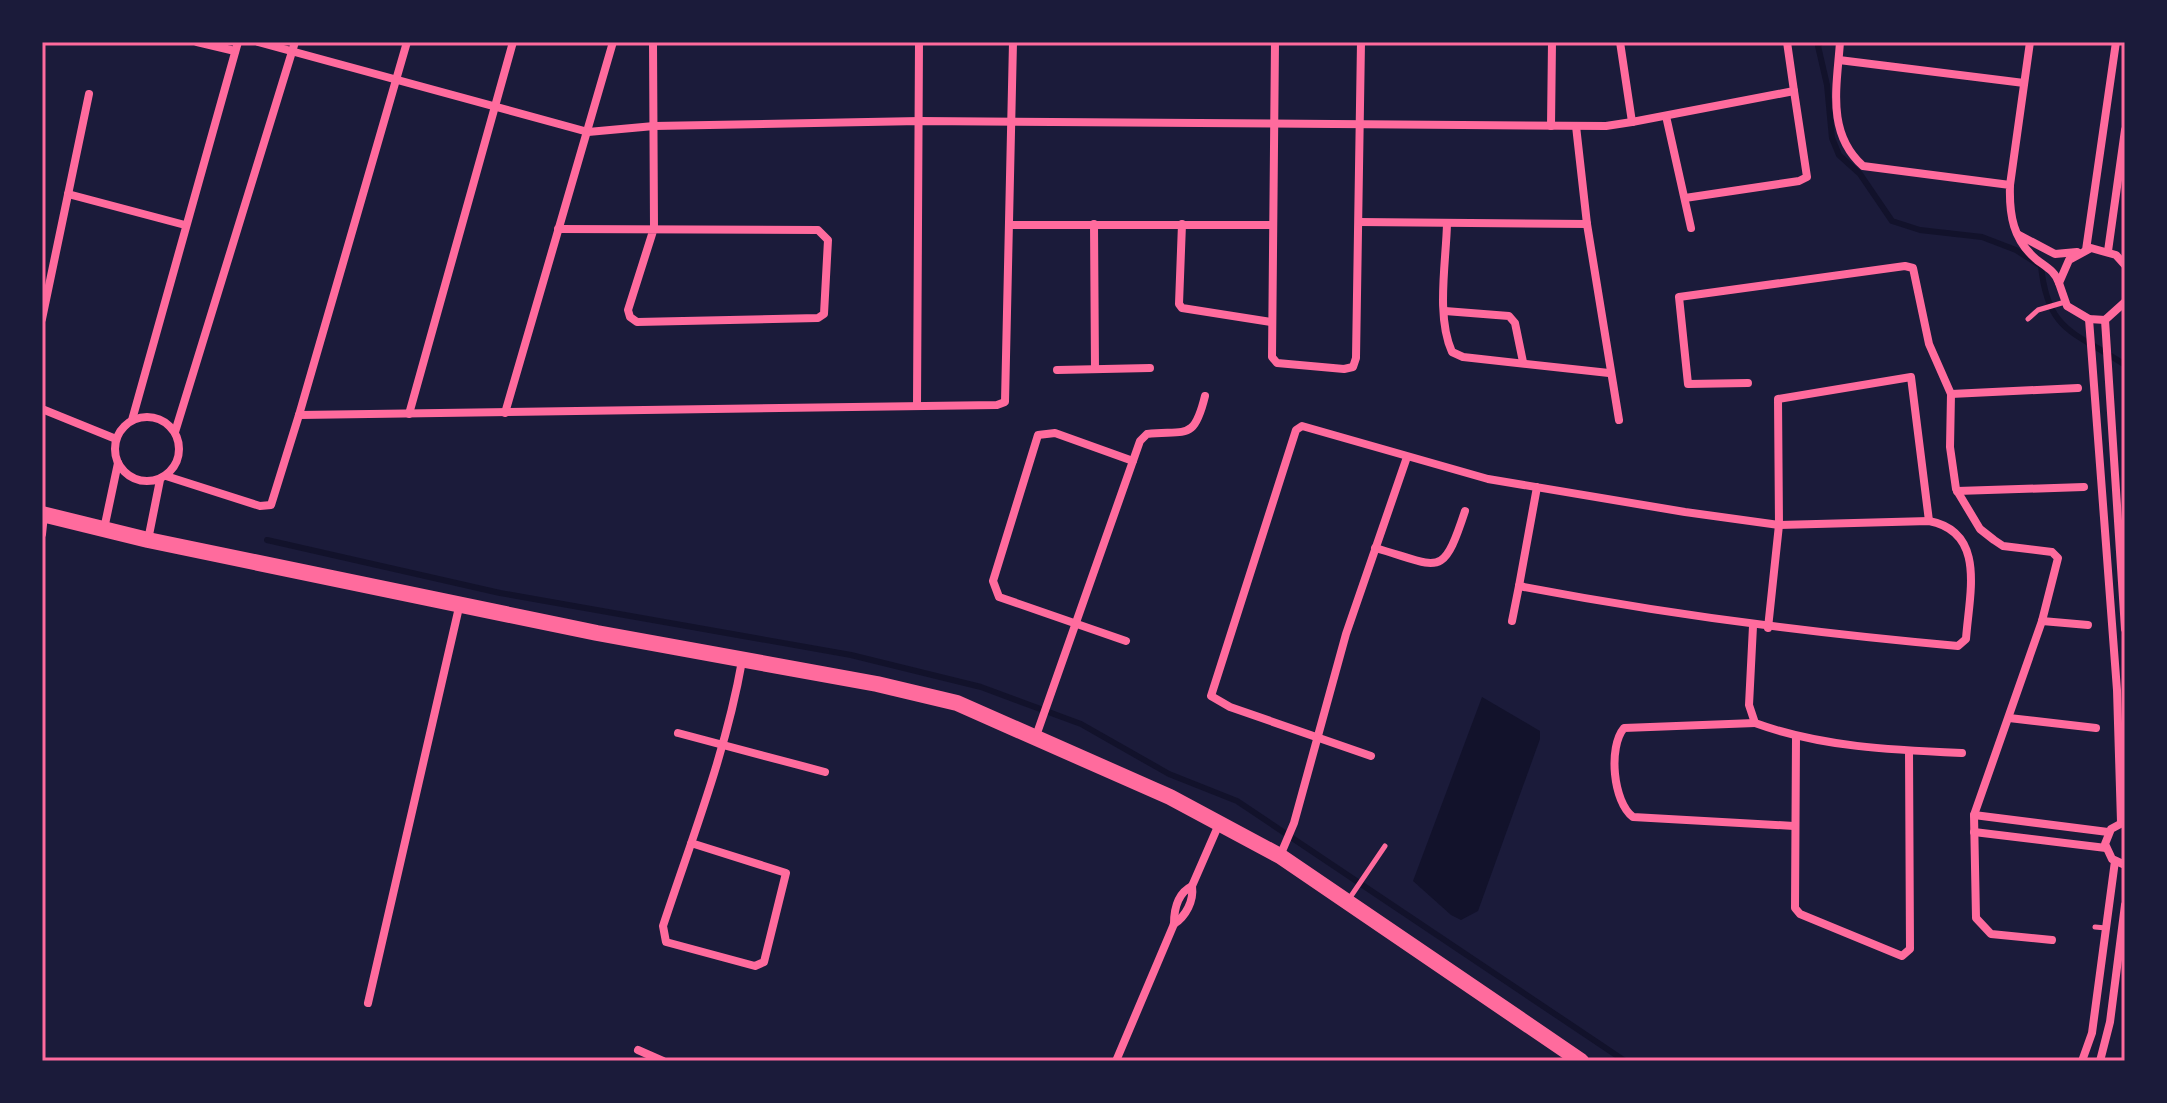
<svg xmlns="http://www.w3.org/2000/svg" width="2167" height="1103" font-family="Commissioner,sans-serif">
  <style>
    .water { fill: #12122b }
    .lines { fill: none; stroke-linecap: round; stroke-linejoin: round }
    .stream { stroke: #12122b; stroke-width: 6 }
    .service { stroke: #ff6b9d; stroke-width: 5 }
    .minor { stroke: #ff6b9d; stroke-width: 8 }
    .primary { stroke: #ff6b9d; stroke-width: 16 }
    .neatline { fill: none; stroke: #ff6b9d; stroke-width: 3 }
  </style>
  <rect width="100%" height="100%" fill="#1b1b3a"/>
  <path class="water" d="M 1482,697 L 1540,731 L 1540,739 L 1478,911 L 1461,920 L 1451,915 L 1413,881 Z"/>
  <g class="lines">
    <g class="stream">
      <path d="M 1821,42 L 1818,46 L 1827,85 L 1832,138 L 1839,155 L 1860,174 L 1892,221 L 1920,230 L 1982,237 L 2016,250 L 2041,266 C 2048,333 2074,331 2125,365"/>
      <path d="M 267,540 L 500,593 L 851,655 L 981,687 L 1081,724 L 1169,774 L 1237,801 L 1625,1061"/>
    </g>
    <g class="service">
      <path d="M 2028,319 L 2038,310 L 2065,302"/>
      <path d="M 1349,899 L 1385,846"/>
      <path d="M 2095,927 L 2106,928"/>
    </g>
    <g class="minor">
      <path d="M 197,42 L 235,51"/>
      <path d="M 258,42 L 588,132 L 654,126 L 920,121 L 1606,126 L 1632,122"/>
      <path d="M 1275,42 L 1272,357 L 1277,363 L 1344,369 L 1353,367 L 1356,358 L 1361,42"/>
      <path d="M 1620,42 L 1632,122 L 1794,91 L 1787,42"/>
      <path d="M 1840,42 C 1837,86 1826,133 1863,166 L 2010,185 C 2009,215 2013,240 2037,260 C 2046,267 2055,271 2059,283"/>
      <path d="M 1839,60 L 2024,83"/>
      <path d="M 1666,116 L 1691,228"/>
      <path d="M 1551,126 L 1552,42"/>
      <path d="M 1576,126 L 1587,224 L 1619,420"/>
      <path d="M 2010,185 L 2030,42"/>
      <path d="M 68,194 L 185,225"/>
      <path d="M 1685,198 L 1799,181 L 1807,177 L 1794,91"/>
      <path d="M 1359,222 L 1587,224"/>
      <path d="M 1094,224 L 1095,369"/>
      <path d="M 1182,224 L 1179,304 L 1182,308 L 1271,322"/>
      <path d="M 1447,224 C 1446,263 1436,316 1452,352 L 1463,357 L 1609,373"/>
      <path d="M 1010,225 L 1273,225"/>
      <path d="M 558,229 L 818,230 L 828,240 L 824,314 L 818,318 L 637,322 L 630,317 L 628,310 L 654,228 L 653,42"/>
      <path d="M 2019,235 L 2055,254 L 2077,252"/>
      <path d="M 2086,250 L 2116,42"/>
      <path d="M 2108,251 L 2125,130"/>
      <path d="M 2125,265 L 2116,255 L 2091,248 L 2069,260 L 2059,283 L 2067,306 L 2089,319 L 2105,320 L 2125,302"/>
      <path d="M 1445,311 L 1509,316 L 1515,323 L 1523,362"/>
      <path d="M 42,319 L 89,94"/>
      <path d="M 2089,319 L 2117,690 L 2121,822"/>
      <path d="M 2105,320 L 2125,629"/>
      <path d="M 1057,370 L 1150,368"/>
      <path d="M 1748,383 L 1688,384 L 1679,297 L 1905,266 L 1913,268 L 1929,344 L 1951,394 L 1950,447 L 1956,489 L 1980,529 L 1994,540 L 2003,546 L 2052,552 L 2058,558 L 2042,621 L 1974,815 L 1976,918 L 1991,934 L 2052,940"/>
      <path d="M 1951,394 L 2078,388"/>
      <path d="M 917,406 L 919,42"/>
      <path d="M 42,409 L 116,439"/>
      <path d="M 505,413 L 613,42"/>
      <path d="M 409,414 L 513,42"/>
      <path d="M 299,415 L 407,42"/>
      <circle cx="147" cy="449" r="32"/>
      <path d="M 132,420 L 238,42"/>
      <path d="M 175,432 L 295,42"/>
      <path d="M 166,476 L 260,506 L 271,505 L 299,415 L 997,405 L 1005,402 L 1013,42"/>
      <path d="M 1957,491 L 2084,487"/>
      <path d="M 104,529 L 118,463"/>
      <path d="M 42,534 L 44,515"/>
      <path d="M 148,540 L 160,480"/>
      <path d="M 1375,548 C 1440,566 1442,581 1465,511"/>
      <path d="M 1512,621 L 1519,586"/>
      <path d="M 2042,621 L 2088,625"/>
      <path d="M 1753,626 L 1749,705 L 1755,723 C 1821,747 1892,750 1962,753"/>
      <path d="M 1768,628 L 1779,525 L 1778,399 L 1911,377 L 1929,521"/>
      <path d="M 1126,641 L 999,597 L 993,581 L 1038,435 L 1055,433 L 1133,461"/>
      <path d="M 2009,718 L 2096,728"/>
      <path d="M 1755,723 L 1624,728 C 1608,747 1613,802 1633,817 L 1794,826"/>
      <path d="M 678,733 L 825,772"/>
      <path d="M 1036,736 L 1140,441 L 1147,434 C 1187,430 1194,441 1205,396"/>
      <path d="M 1796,738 L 1795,908 L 1800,914 L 1902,956 L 1910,949 L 1909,751"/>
      <path d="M 1371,756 L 1230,707 L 1211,696 L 1296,430 L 1302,426 L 1488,479 L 1685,512 L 1779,525 L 1929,521 C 1987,532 1969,595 1966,639 L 1958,646 C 1810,633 1665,614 1519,586 L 1537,487"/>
      <path d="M 1974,815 L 2108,832"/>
      <path d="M 2124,822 L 2111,829 L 2105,844 L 2112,859 L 2125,865"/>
      <path d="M 1974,832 L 2106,848"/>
      <path d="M 691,843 L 786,873 L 764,962 L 755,966 L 666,942 L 663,926 C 692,838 726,752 742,661"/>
      <path d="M 1280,856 L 1294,823 L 1346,634 L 1407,457"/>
      <path d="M 1174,924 C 1186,916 1194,901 1192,886"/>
      <path d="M 368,1003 L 460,603"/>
      <path d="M 638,1050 L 663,1061"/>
      <path d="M 1116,1061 L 1174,924 C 1174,909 1178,893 1192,886 L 1219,824"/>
      <path d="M 2082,1061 L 2092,1033 L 2115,861"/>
      <path d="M 2100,1061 L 2110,1022 L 2125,905"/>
    </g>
    <path class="primary" d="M 42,514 L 148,540 L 597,633 L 877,684 L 957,703 L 1170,797 L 1280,856 L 1581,1061"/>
  </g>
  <rect width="2167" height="1103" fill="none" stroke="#1b1b3a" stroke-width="88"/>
  <rect x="44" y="44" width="2079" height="1015" class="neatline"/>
</svg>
